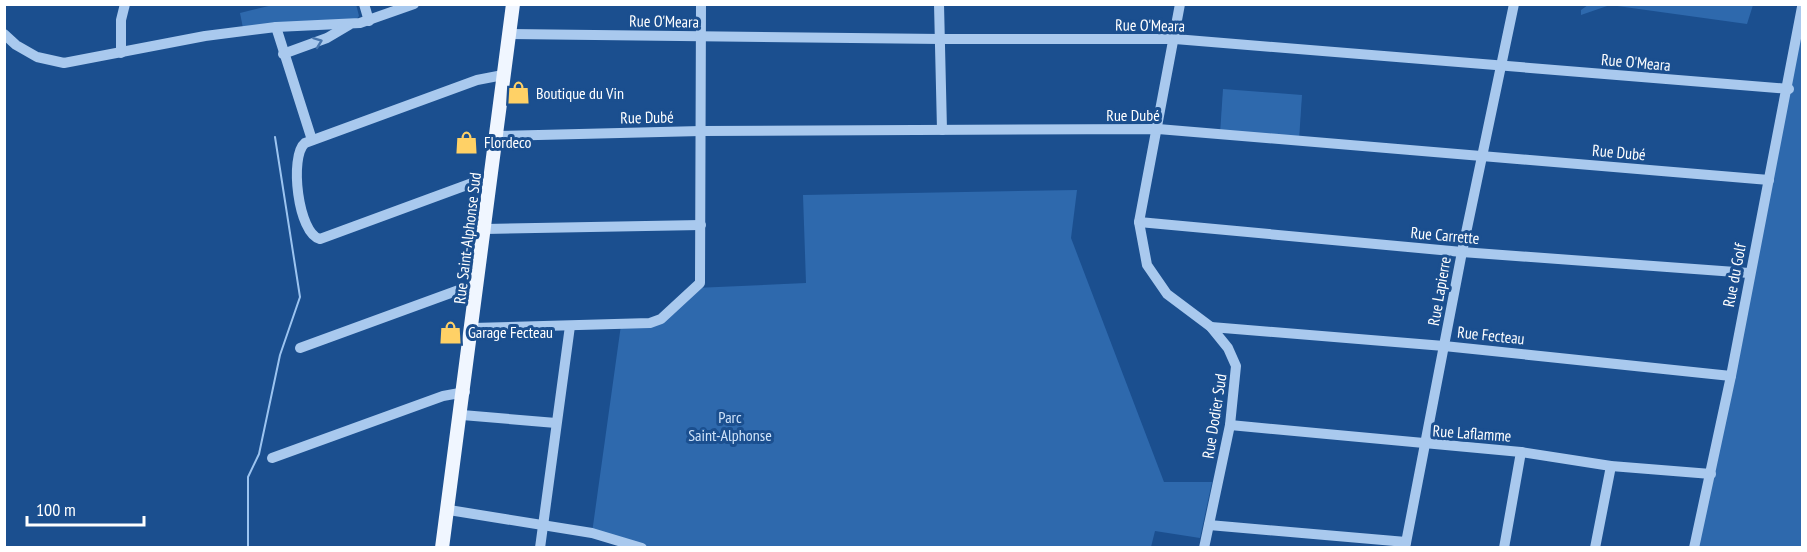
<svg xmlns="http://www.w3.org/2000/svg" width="1807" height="552" font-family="'PT Sans Narrow',sans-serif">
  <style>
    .green { fill: #2e69ad }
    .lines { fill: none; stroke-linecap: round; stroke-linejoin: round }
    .stream { stroke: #9cc4f0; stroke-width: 2 }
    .minor { stroke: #a9c9ee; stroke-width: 10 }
    .major { stroke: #f0f6ff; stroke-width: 14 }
    .oneway { stroke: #4674ac }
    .labels { text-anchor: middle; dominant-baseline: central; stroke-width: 6; stroke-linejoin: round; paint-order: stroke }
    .street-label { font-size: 16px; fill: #fff; stroke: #1b4f8f }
    .poi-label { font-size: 16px; fill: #fff; stroke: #1b4f8f; text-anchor: start }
    .park-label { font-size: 16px; fill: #cfe3fa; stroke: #1b4f8f }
  </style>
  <rect width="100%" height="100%" fill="#1b4f8f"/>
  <g class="green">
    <path d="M 356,4 L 359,16 L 356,20 L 243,28 L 240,13 L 273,5 Z"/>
    <path d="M 1588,5 L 1588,4 L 1753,5 L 1747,24 L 1610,5 L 1581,15 L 1581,10 Z"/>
    <path d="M 1802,7 L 1802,547 L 1694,548 Z"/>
    <path d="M 1223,89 L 1302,95 L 1299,140 L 1220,134 Z"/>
    <path d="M 1077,190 L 1071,238 L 1164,482 L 1212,482 L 1200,538 L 1155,531 L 1151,547 L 638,548 L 592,533 L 621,325 L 650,323 L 695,288 L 806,283 L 803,195 Z"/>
  </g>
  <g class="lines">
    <path class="stream" d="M 248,548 L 248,477 L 259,454 L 280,355 L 300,297 L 275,137"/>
    <g class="minor">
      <path d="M 364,4 L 369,21"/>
      <path d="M 939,4 L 942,130"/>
      <path d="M 1180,4 L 1139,222 L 1147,265 L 1167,294 L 1211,327 L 1228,348 L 1236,366 L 1230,425 L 1204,548"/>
      <path d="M 276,27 L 312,140"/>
      <path d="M 4,34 L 16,45 L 37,57 L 64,63 L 205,36 L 276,27 L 360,23 L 414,4"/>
      <path d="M 510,34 L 941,39 L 1175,39 L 1789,89"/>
      <path d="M 121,53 L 121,20 L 125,4"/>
      <path d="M 283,54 L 327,38 L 349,25"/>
      <path d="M 496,136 L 701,131 L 1158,129 L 1769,180"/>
      <path d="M 490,181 L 475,182 L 320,239 C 298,234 289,156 305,143 L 477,80 L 503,75"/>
      <path d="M 1139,222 L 1462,252 L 1749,273"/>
      <path d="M 485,229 L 701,225"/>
      <path d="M 1211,327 L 1444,346 L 1731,376"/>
      <path d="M 472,328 L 650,323 L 661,319 L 700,283 L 701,4"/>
      <path d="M 300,348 L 478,283"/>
      <path d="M 462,415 L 556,423"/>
      <path d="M 1230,425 L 1521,452 L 1611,466 L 1711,474"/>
      <path d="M 272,458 L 443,396 L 465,392"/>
      <path d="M 449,510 L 592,533 L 642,548"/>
      <path d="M 1209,525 L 1406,542"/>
      <path d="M 540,548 L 570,326"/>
      <path d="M 1405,548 L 1462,252 L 1514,4"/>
      <path d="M 1504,548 L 1521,452"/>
      <path d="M 1595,548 L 1611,466"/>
      <path d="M 1694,548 L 1731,376 L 1802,7"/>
    </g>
    <path class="major" d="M 442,548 L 513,4"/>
  </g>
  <defs><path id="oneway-chevron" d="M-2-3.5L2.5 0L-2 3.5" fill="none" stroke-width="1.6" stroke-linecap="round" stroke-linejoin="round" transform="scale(1.5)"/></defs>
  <use class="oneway" href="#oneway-chevron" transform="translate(318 42) rotate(-21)"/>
  <defs>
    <symbol id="shop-bare" viewBox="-9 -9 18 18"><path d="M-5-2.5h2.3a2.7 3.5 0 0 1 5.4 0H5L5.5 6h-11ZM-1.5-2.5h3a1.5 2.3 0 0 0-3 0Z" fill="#ffd166" stroke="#1b4f8f" stroke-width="2.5" paint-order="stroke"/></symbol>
  </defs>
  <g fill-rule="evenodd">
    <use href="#shop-bare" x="502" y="76" width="33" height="33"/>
    <use href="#shop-bare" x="450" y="126" width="33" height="33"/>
    <use href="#shop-bare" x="434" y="316" width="33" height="33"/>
  </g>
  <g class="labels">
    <g class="street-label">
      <text transform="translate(664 21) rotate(1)">Rue O'Meara</text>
      <text transform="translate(1150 25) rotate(1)">Rue O'Meara</text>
      <text transform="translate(1636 62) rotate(5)">Rue O'Meara</text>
      <text x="1133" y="115">Rue Dubé</text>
      <text transform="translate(647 117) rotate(-1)">Rue Dubé</text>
      <text transform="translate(1619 152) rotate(5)">Rue Dubé</text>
      <text transform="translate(1445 235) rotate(5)">Rue Carrette</text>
      <text transform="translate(467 238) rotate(-83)">Rue Saint-Alphonse Sud</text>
      <text transform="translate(1734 275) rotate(-79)">Rue du Golf</text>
      <text transform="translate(1439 291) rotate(-80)">Rue Lapierre</text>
      <text transform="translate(1491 335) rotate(6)">Rue Fecteau</text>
      <text transform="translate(1214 416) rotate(-81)">Rue Dodier Sud</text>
      <text transform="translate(1472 433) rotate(4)">Rue Laflamme</text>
    </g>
    <g class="poi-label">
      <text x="536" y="93">Boutique du Vin</text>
      <text x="484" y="142">Flordeco</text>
      <text x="468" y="332">Garage Fecteau</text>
    </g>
    <g class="park-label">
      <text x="730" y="417">Parc<tspan x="730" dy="18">Saint-Alphonse</tspan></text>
    </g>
  </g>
  <rect width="1807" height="552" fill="none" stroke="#ffffff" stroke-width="12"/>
  <path d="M27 516v9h117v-9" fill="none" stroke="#ffffff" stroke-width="3"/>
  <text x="36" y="516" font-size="18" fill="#ffffff" stroke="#1b4f8f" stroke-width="4.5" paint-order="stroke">100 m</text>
</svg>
